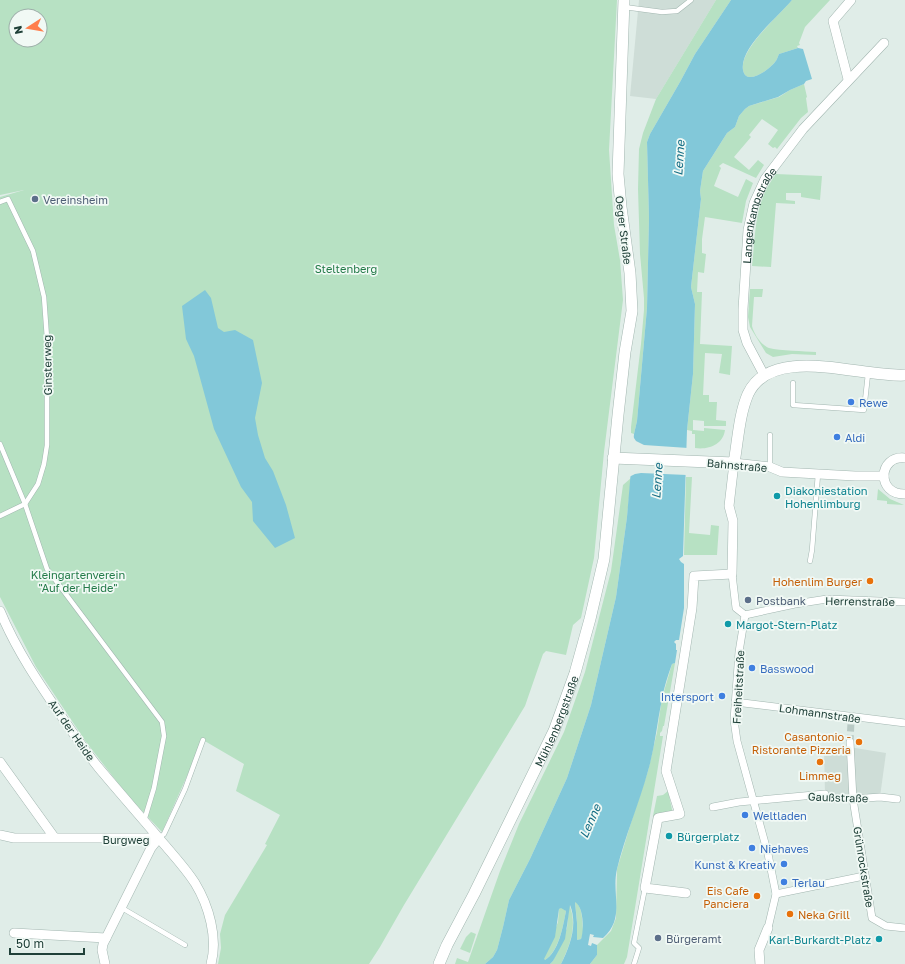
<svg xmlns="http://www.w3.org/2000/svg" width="905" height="964" font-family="'Golos Text',sans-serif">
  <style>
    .built { fill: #ceddd7 }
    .green { fill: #b7e1c3; fill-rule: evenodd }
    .water { fill: #82c8d9; fill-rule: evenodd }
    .pier { fill: #e0ede8 }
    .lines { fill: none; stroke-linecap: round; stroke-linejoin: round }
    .pedestrian-tunnel { stroke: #b9cac5; stroke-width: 7; stroke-dasharray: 7 3.5; stroke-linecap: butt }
    .service-casing { stroke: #a2b6b0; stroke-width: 5.5 }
    .pedestrian-casing { stroke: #a2b6b0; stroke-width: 8 }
    .minor-casing { stroke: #a2b6b0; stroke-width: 10 }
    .tertiary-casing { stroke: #a2b6b0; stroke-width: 12 }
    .service { stroke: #fff; stroke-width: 4.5 }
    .pedestrian { stroke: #fff; stroke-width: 7 }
    .minor { stroke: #fff; stroke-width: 9 }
    .tertiary { stroke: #fff; stroke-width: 11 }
    .service-dot { fill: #5c6f8a; stroke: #f1f9f5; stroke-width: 1.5 }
    .shop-dot { fill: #3f7fe0; stroke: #f1f9f5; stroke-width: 1.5 }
    .culture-dot { fill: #0f9aa8; stroke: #f1f9f5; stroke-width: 1.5 }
    .food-dot { fill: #e8710a; stroke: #f1f9f5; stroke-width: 1.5 }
    .labels { text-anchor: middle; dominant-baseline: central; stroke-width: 3.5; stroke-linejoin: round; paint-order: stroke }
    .service-label { font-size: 11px; fill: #4e5e75; stroke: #f1f9f5; text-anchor: start }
    .street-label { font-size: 11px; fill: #1f4038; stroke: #f1f9f5 }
    .park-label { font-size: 11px; fill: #247b49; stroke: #f1f9f5 }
    .shop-label { font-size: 11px; fill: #366cbe; stroke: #f1f9f5; text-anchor: start }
    .culture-label { font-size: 11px; fill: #0d838f; stroke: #f1f9f5; text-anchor: start }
    .food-label { font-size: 11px; fill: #c56008; stroke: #f1f9f5; text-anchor: end }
    .water-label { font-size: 12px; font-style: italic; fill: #126c83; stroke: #f1f9f5 }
  </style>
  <rect width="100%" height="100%" fill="#e0ede8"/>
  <g class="built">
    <path d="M 639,0 L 716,0 L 656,99 L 630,96 Z"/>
    <path d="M 849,747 L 886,753 L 880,797 L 853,799 L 825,794 L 824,749 Z"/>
  </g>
  <g class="green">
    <path d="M 0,0 L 617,0 L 609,150 L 614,225 L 620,260 L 623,300 L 604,452 L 594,558 L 581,618 L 573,625 L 566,655 L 546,651 L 543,654 L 525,706 L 404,905 L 380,947 L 369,964 L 218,964 L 221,948 L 220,934 L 225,915 L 267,845 L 265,844 L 280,815 L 236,791 L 244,764 L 203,740 L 162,832 L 128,796 L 86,742 L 36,667 L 0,597 L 0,197 L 24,190 L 0,195 ZM 16,16 L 40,16 L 40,40 L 16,40 Z"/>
    <path d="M 716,0 L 731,0 L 695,54 L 680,82 L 650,134 L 647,142 L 649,218 L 647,308 L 637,421 L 634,434 L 631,433 L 631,427 L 641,344 L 644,310 L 644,298 L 640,254 L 638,189 L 639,149 L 643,133 L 656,99 Z"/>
    <path d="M 792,0 L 830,0 L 805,27 L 799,43 L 800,45 L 797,46 L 798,48 L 779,54 C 778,56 777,60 775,62 C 770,69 746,87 743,70 C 739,49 780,15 792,0 Z"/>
    <path d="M 804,84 L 807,97 L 806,98 L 808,112 L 801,118 L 777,149 L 775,147 L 773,148 L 768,144 L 778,130 L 762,119 L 749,135 L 751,137 L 734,157 L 749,170 L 758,160 L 764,165 L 756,178 L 723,163 L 719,166 L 721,168 L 714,186 L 738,197 L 746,179 L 753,183 L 746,201 L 742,223 L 705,217 L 702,239 L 702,253 L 706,254 L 704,273 L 698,272 L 697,292 L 702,292 L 700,344 L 732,346 L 730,375 L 719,373 L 722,354 L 705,353 L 703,395 L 709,395 L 709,402 L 717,402 L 716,420 L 726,421 L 726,426 L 704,426 L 704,421 L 693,420 L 693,430 L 704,431 L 704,428 L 725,430 C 723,445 708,450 695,448 L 695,434 L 692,434 L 692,431 L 687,430 L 693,374 L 695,304 L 691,287 L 701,199 L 700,191 L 703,171 L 727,133 L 735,127 L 739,116 L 745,109 L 749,106 L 779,97 L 790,90 Z"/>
    <path d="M 776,174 L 822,176 L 820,200 L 801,197 L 801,193 L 786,193 L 786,200 L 795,201 L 795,204 L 776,203 L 771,267 L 752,266 C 756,231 754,203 776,174 Z"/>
    <path d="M 750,289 L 763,289 L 762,297 L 754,297 L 752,326 C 754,334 761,345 769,348 C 780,351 804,351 816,352 L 816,355 L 792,354 L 773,357 L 766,353 L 750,327 L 748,317 Z"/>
    <path d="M 686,477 L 692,477 L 689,533 L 710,535 L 711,525 L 719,526 L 717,555 L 684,555 Z"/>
    <path d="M 631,478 L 627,517 L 616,597 L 591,705 L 567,778 L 530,859 L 509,900 L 503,927 L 497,950 L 493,957 L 485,964 L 455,964 L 457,958 L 468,962 L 500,871 L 519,824 L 564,732 L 585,672 L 611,571 L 623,485 Z"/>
    <path d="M 878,489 L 890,499 L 904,505 L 887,504 L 887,501 L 877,500 Z"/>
    <path d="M 675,663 L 664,726 L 663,726 L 662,731 L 660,733 L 660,736 L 663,736 L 627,957 L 624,964 L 590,964 L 597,955 L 597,945 L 611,931 L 616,918 L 617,869 L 633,816 L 648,771 L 657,732 L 662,698 L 672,664 Z"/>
    <path d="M 668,791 L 673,814 L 653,816 L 657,796 L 663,795 Z"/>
    <path d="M 575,901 C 583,908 582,920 583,930 L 584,931 L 581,939 L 577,940 L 577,923 Z"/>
    <path d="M 569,904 C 578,925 570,945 561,964 L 550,964 L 553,961 L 567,928 Z"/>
    <path d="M 561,907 L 566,911 C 563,926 559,951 545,960 L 543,960 L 558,922 L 559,909 Z"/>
    <path d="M 471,932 L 476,934 L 470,953 L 460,949 L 466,937 Z"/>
  </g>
  <g class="water">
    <path d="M 731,0 L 792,0 C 780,15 739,48 743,70 C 746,87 770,69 775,62 C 777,60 778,56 779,54 L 798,48 L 803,49 L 812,79 L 806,81 L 804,84 L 790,90 L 778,97 L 749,106 L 745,109 L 739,116 L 735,127 L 727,133 L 703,171 L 700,191 L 701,199 L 691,287 L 695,304 L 693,374 L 687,430 L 683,556 L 679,559 L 681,562 L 684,564 L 684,608 L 679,640 L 676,640 L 674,642 L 676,644 L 676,650 L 677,650 L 675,663 L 672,664 C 668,675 664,687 662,699 C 657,723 655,747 648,771 C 639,804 625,836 617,869 C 611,894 626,918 603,938 L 593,937 L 594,935 L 590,934 L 588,945 L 591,946 L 592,943 L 597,945 L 597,955 L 590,964 L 561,964 C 570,946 578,925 570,905 L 565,939 L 553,961 L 550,964 L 485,964 L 493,957 L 497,950 L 503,927 L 509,900 L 530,859 L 567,778 L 591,705 L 616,597 L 627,517 L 634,434 L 637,421 L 647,308 L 649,218 L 647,142 L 650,134 L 680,82 L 695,54 ZM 575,902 C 584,907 584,931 581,939 L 577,940 L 577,923 ZM 561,908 L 566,911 C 563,926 559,952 545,960 L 544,959 L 555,937 L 559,909 Z"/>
    <path d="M 205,290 L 211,298 L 218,328 L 224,332 L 235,330 L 253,340 L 262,383 L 255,418 L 258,435 L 265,458 L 273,471 L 286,505 L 295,538 L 275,548 L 253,521 L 252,502 L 241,487 L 214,429 L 194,356 L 186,339 L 182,306 Z"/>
  </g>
  <path class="pier" d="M 632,435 L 636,441 L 644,445 L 688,448 L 687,475 L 641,473 L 635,474 L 629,477 Z"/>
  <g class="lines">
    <path class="pedestrian-tunnel" d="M 850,742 L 851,722"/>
    <defs>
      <g id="service">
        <path d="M 624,7 L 662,12 L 677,11 L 691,0"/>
        <path d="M 0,202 L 8,199 L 33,251 L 44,297 L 47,338 L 47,445 L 44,464 L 38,484 L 25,504 L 0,516"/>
        <path d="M 793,383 L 793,405 L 864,410 L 868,374"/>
        <path d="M 0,444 L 25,504 L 47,569 L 162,722 L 164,736 L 154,788 L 144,821"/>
        <path d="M 770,467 L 770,435"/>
        <path d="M 810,561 L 812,550 L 818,474"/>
        <path d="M 159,838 L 164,834 L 185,789 L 203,740"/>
        <path d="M 122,908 L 185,945"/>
        <path d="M 634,964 L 639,948 L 634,943 L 645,888"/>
      </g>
      <g id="pedestrian">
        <path d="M 732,574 L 736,608 L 745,615 L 739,652 L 734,720 L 737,741 L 768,854 L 776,894 L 768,928"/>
        <path d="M 745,615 L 795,604 L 827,599 L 905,602"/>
        <path d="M 735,702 L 905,723"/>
        <path d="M 850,742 L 853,799 L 872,918 L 886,926 L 905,928"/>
        <path d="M 713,807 L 739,802 L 825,794 L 825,798 L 853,799 L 880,797 L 897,799"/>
        <path d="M 776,894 L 864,876"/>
      </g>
      <g id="minor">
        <path d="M 848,79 L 833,21 L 851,0"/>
        <path id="s1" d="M 764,375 L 747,343 L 743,330 L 743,309 L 748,230 L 754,203 L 765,179 L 803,129 L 884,43"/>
        <path d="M 905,458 C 878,455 876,495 905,494"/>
        <path d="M 0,611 C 16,650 40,685 64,720 C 75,736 86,752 98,767 C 119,792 141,817 163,843 C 174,856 186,869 195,883 C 209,906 218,938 211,964"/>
        <path d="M 0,762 L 54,837"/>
        <path d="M 0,835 L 14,838 L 159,838"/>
        <path d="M 686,893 L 645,888 L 658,818 L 680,814 L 666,771 L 692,608 L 694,576 L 732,574 L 733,521 L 729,506 L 734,463 L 770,467 L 782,472 L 855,476 L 884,476"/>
        <path d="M 14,933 L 106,938"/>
        <path d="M 105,964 L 102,950 L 103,944 L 151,848 L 159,838"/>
        <path d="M 760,964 L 759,950 L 768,928"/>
      </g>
      <g id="tertiary">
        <path d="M 613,458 L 734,463 C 738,440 739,415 748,394 C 772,343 862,378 905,375"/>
        <path id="s2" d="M 439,964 L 447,945 L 474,894 L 554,731 L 575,673 L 590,619 L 604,559 L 618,415 L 625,352 L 632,311 L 630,273 L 621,207 L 618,174 L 624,0"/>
      </g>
    </defs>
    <use href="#service" class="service-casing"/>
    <use href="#pedestrian" class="pedestrian-casing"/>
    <use href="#minor" class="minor-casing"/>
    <use href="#tertiary" class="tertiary-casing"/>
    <use href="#service" class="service"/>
    <use href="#pedestrian" class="pedestrian"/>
    <use href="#minor" class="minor"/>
    <use href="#tertiary" class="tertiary"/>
  </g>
  <g class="service-dot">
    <circle cx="35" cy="199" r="4"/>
    <circle cx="748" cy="600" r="4"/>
    <circle cx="658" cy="938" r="4"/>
  </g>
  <g class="shop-dot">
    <circle cx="851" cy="402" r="4"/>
    <circle cx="837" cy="437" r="4"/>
    <circle cx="752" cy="668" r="4"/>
    <circle cx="722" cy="696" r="4"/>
    <circle cx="745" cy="815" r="4"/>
    <circle cx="752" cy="848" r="4"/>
    <circle cx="784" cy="864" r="4"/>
    <circle cx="784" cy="882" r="4"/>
  </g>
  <g class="culture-dot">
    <circle cx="777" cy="496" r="4"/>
    <circle cx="728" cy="624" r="4"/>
    <circle cx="669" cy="836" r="4"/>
    <circle cx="879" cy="939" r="4"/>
  </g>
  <g class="food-dot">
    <circle cx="870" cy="581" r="4"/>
    <circle cx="859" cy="742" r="4"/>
    <circle cx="820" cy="762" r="4"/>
    <circle cx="757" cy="896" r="4"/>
    <circle cx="790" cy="914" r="4"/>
  </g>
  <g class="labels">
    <g class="service-label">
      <text x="43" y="199">Vereinsheim</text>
      <text x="756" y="600">Postbank</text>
      <text x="666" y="938">Bürgeramt</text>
    </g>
    <g class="street-label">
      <text stroke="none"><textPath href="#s1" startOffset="167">Langenkampstraße</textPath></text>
      <text transform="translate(624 230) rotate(83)">Oeger Straße</text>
      <text transform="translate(47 365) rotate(-91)">Ginsterweg</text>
      <text transform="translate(737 465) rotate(5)">Bahnstraße</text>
      <text transform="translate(860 601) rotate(1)">Herrenstraße</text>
      <text transform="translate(738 687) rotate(-87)">Freiheitstraße</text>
      <text transform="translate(820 713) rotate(8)">Lohmannstraße</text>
      <text stroke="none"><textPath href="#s2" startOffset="270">Mühlenbergstraße</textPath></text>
      <text transform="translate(72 730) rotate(55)">Auf der Heide</text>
      <text transform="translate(838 797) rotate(2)">Gaußstraße</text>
      <text x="126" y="839">Burgweg</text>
      <text transform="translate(864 867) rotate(81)">Grünrockstraße</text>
    </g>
    <g class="park-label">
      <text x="346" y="268">Steltenberg</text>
      <text x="78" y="574">Kleingartenverein<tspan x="78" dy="13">"Auf der Heide"</tspan></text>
    </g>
    <g class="shop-label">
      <text x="859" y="402">Rewe</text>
      <text x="845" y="437">Aldi</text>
      <text x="760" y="668">Basswood</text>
      <text x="714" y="696" text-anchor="end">Intersport</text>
      <text x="753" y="815">Weltladen</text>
      <text x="760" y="848">Niehaves</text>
      <text x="776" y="864" text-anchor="end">Kunst &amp; Kreativ</text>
      <text x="792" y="882">Terlau</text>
    </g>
    <g class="culture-label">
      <text x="785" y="490">Diakoniestation<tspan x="785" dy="13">Hohenlimburg</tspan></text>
      <text x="736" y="624">Margot-Stern-Platz</text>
      <text x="677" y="836">Bürgerplatz</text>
      <text x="871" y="939" text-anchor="end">Karl-Burkardt-Platz</text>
    </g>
    <g class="food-label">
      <text x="862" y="581">Hohenlim Burger</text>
      <text x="851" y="736">Casantonio -<tspan x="851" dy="13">Ristorante Pizzeria</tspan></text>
      <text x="820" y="775" text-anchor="middle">Limmeg</text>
      <text x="749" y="890">Eis Cafe<tspan x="749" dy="13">Panciera</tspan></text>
      <text x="798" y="914" text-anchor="start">Neka Grill</text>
    </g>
    <g class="water-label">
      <text transform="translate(679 158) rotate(-86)">Lenne</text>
      <text transform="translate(657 481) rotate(-86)">Lenne</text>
      <text transform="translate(590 821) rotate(-66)">Lenne</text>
    </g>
  </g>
  <g transform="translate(28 28) rotate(258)"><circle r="19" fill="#f1f9f5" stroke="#9dafa9"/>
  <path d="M0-3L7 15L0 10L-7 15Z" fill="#ff7e4c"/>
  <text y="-6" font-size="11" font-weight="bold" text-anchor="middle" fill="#1f4038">N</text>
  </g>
  <path d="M10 948v6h74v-6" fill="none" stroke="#1f4038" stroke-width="2"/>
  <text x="16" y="948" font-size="12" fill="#1f4038" stroke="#f1f9f5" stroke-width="3" paint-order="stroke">50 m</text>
</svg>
